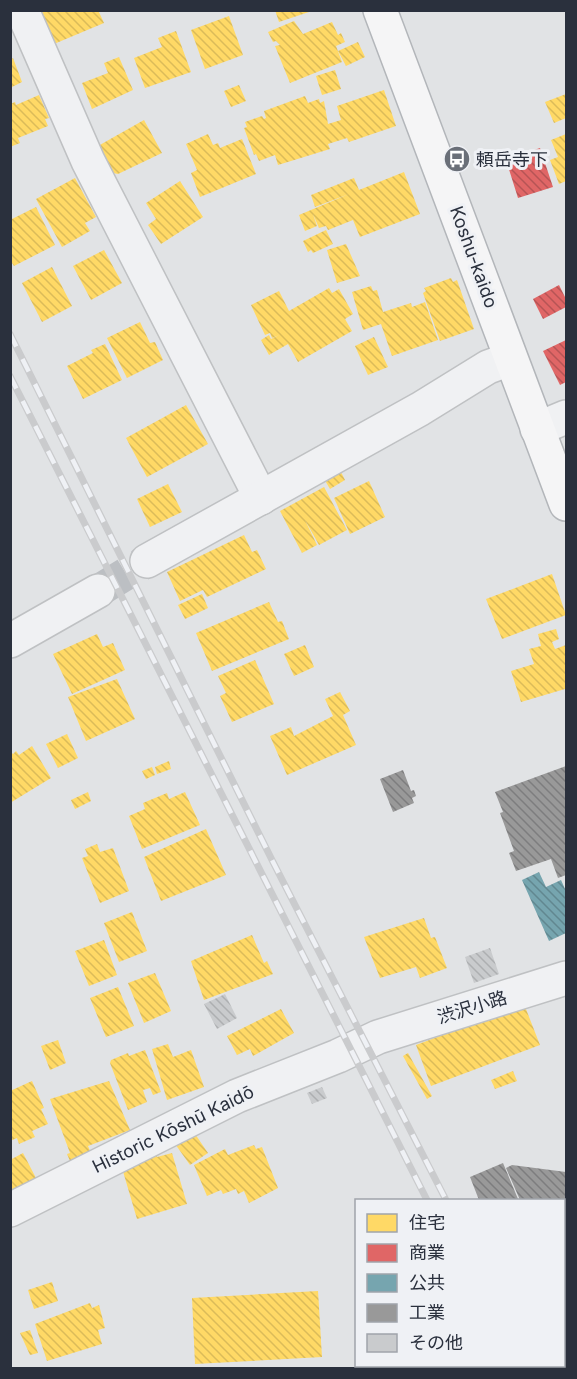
<svg xmlns="http://www.w3.org/2000/svg" width="577" height="1379" font-family="Inter,'Noto Sans JP',sans-serif">
  <style>
    .homes { fill: url(#homes-back-hatch) }
    .shops { fill: url(#shops-back-hatch) }
    .public { fill: url(#public-back-hatch) }
    .industry { fill: url(#industry-back-hatch) }
    .building { fill: url(#building-back-hatch) }
    .lines { fill: none; stroke-linecap: round; stroke-linejoin: round }
    .minor-tunnel { stroke: #bcbfc3; stroke-width: 33; stroke-dasharray: 33 16; stroke-linecap: butt }
    .minor-casing { stroke: #bfc1c3; stroke-width: 36 }
    .highway-casing { stroke: #b3b6ba; stroke-width: 36 }
    .minor { stroke: #f0f1f3; stroke-width: 33 }
    .highway { stroke: #f5f5f6; stroke-width: 33 }
    .rail-casing { stroke: #cacbcd; stroke-width: 7 }
    .rail { stroke: #eff1f5; stroke-width: 4.5; stroke-dasharray: 14; stroke-linecap: butt }
    .labels { text-anchor: middle; dominant-baseline: central; stroke-width: 6; stroke-linejoin: round; paint-order: stroke }
    .poi-label { font-size: 18px; fill: #2a303d; stroke: #eff1f5; text-anchor: start }
    .street-label { font-size: 18px; fill: #2a303d; stroke: #eff1f5 }
  </style>
  <defs>
    <pattern id="homes-back-hatch" width="6" height="6" patternUnits="userSpaceOnUse" patternTransform="scale(1.5)"><rect width="6" height="6" fill="#ffd966"/><path d="M-1 5l2 2M0 0l6 6M5-1l2 2" fill="none" stroke="#dbbb59"/></pattern>
    <pattern id="shops-back-hatch" width="6" height="6" patternUnits="userSpaceOnUse" patternTransform="scale(1.5)"><rect width="6" height="6" fill="#e06666"/><path d="M-1 5l2 2M0 0l6 6M5-1l2 2" fill="none" stroke="#b65455"/></pattern>
    <pattern id="public-back-hatch" width="6" height="6" patternUnits="userSpaceOnUse" patternTransform="scale(1.5)"><rect width="6" height="6" fill="#76a5af"/><path d="M-1 5l2 2M0 0l6 6M5-1l2 2" fill="none" stroke="#618790"/></pattern>
    <pattern id="industry-back-hatch" width="6" height="6" patternUnits="userSpaceOnUse" patternTransform="scale(1.5)"><rect width="6" height="6" fill="#999"/><path d="M-1 5l2 2M0 0l6 6M5-1l2 2" fill="none" stroke="#7d7d7e"/></pattern>
    <pattern id="building-back-hatch" width="6" height="6" patternUnits="userSpaceOnUse" patternTransform="scale(1.5)"><rect width="6" height="6" fill="#c9cbcd"/><path d="M-1 5l2 2M0 0l6 6M5-1l2 2" fill="none" stroke="#adafb1"/></pattern>
  </defs>
  <rect width="100%" height="100%" fill="#e1e3e5"/>
  <g class="homes">
    <path d="M 40,10 L 98,10 L 104,23 L 54,44 Z"/>
    <path d="M 275,10 L 312,10 L 312,11 L 279,22 Z"/>
    <path d="M 229,16 L 243,55 L 205,69 L 191,30 Z"/>
    <path d="M 294,21 L 303,34 L 332,22 L 338,35 L 341,33 L 345,42 L 336,46 L 342,62 L 290,83 L 275,46 L 280,45 L 276,41 L 273,42 L 268,32 Z"/>
    <path d="M 176,31 L 191,72 L 145,88 L 134,58 L 162,47 L 158,38 Z"/>
    <path d="M 358,42 L 365,57 L 346,66 L 338,51 Z"/>
    <path d="M 119,57 L 133,90 L 92,109 L 82,83 L 108,73 L 104,63 Z"/>
    <path d="M 13,58 L 22,82 L 10,88 L 10,60 Z"/>
    <path d="M 335,70 L 341,89 L 322,95 L 316,76 Z"/>
    <path d="M 239,85 L 246,101 L 231,107 L 224,91 Z"/>
    <path d="M 384,90 L 396,126 L 349,142 L 347,138 L 328,144 L 330,149 L 278,165 L 275,155 L 259,161 L 256,154 L 254,155 L 244,128 L 247,127 L 245,122 L 262,116 L 264,119 L 266,118 L 264,111 L 305,96 L 308,103 L 319,99 L 320,103 L 324,101 L 328,124 L 341,120 L 337,106 Z"/>
    <path d="M 566,94 L 566,118 L 554,123 L 545,102 Z"/>
    <path d="M 39,95 L 49,118 L 45,119 L 48,126 L 18,138 L 20,143 L 10,147 L 10,104 L 15,102 L 16,105 Z"/>
    <path d="M 144,120 L 162,153 L 118,174 L 113,173 L 98,146 Z"/>
    <path d="M 208,134 L 213,145 L 218,143 L 220,148 L 242,139 L 256,174 L 200,197 L 191,173 L 197,170 L 186,144 Z"/>
    <path d="M 566,134 L 566,181 L 559,184 L 550,160 L 558,157 L 551,140 Z"/>
    <path d="M 404,172 L 420,214 L 360,237 L 353,220 L 328,230 L 326,226 L 319,228 L 313,214 L 317,226 L 305,231 L 299,215 L 349,194 L 315,207 L 311,195 L 354,178 L 359,190 Z"/>
    <path d="M 75,178 L 96,217 L 85,223 L 90,231 L 62,247 L 36,199 Z"/>
    <path d="M 180,181 L 203,217 L 161,244 L 148,225 L 156,219 L 146,203 Z"/>
    <path d="M 36,207 L 55,245 L 14,266 L 10,260 L 10,220 Z"/>
    <path d="M 326,230 L 333,244 L 313,253 L 311,250 L 308,252 L 303,241 Z"/>
    <path d="M 346,244 L 360,276 L 337,283 L 327,250 Z"/>
    <path d="M 104,250 L 122,283 L 91,300 L 73,266 Z"/>
    <path d="M 52,267 L 72,306 L 42,322 L 22,283 Z"/>
    <path d="M 451,278 L 453,282 L 457,280 L 474,329 L 440,341 L 423,293 L 426,291 L 424,288 Z"/>
    <path d="M 371,286 L 373,291 L 377,290 L 383,312 L 411,303 L 412,307 L 425,302 L 438,340 L 392,356 L 381,324 L 363,330 L 352,292 Z"/>
    <path d="M 329,288 L 332,293 L 339,289 L 353,314 L 345,319 L 352,331 L 298,362 L 288,344 L 269,355 L 261,340 L 269,335 L 271,339 L 279,335 L 272,338 L 270,333 L 265,335 L 251,305 L 279,291 L 289,311 Z"/>
    <path d="M 140,322 L 150,343 L 155,342 L 163,360 L 127,378 L 107,338 Z"/>
    <path d="M 374,337 L 388,367 L 368,375 L 355,346 Z"/>
    <path d="M 105,344 L 122,380 L 83,399 L 67,366 L 93,353 L 91,350 Z"/>
    <path d="M 186,405 L 208,444 L 147,477 L 126,438 Z"/>
    <path d="M 339,468 L 345,480 L 330,489 L 323,477 Z"/>
    <path d="M 369,481 L 385,517 L 350,534 L 334,498 Z"/>
    <path d="M 168,484 L 182,512 L 150,527 L 137,499 Z"/>
    <path d="M 324,487 L 347,530 L 319,545 L 305,520 L 317,545 L 302,553 L 280,511 Z"/>
    <path d="M 244,535 L 252,552 L 257,550 L 266,569 L 207,597 L 203,590 L 180,601 L 167,572 Z"/>
    <path d="M 552,574 L 566,615 L 502,639 L 486,599 Z"/>
    <path d="M 202,594 L 208,608 L 185,619 L 178,605 Z"/>
    <path d="M 269,602 L 278,622 L 282,621 L 289,639 L 212,671 L 196,633 Z"/>
    <path d="M 556,629 L 559,639 L 552,642 L 555,649 L 566,645 L 565,689 L 521,702 L 511,671 L 534,664 L 529,649 L 541,646 L 538,634 Z"/>
    <path d="M 97,634 L 103,647 L 113,643 L 125,670 L 72,694 L 53,654 Z"/>
    <path d="M 305,645 L 314,667 L 294,676 L 284,654 Z"/>
    <path d="M 255,660 L 274,704 L 232,722 L 220,696 L 226,693 L 218,676 Z"/>
    <path d="M 117,679 L 135,719 L 86,741 L 68,697 Z"/>
    <path d="M 340,692 L 350,711 L 343,715 L 356,745 L 287,775 L 270,736 L 291,727 L 294,736 L 333,716 L 325,699 Z"/>
    <path d="M 67,734 L 78,758 L 58,768 L 46,744 Z"/>
    <path d="M 32,746 L 51,778 L 10,803 L 10,751 L 13,754 L 16,751 L 19,755 Z"/>
    <path d="M 169,761 L 171,769 L 157,774 L 155,767 Z"/>
    <path d="M 152,767 L 155,775 L 146,779 L 142,771 Z"/>
    <path d="M 88,792 L 91,801 L 75,809 L 71,800 Z"/>
    <path d="M 185,792 L 200,825 L 142,849 L 129,816 L 145,809 L 143,803 L 167,793 L 169,799 Z"/>
    <path d="M 206,829 L 226,875 L 161,901 L 144,857 Z"/>
    <path d="M 97,844 L 100,852 L 113,848 L 129,891 L 100,903 L 82,858 L 88,856 L 85,849 Z"/>
    <path d="M 132,912 L 147,951 L 119,962 L 104,923 Z"/>
    <path d="M 424,918 L 431,938 L 435,937 L 447,968 L 420,978 L 416,967 L 380,978 L 364,937 Z"/>
    <path d="M 252,935 L 264,963 L 267,961 L 273,974 L 204,1000 L 191,961 Z"/>
    <path d="M 104,940 L 117,975 L 89,986 L 75,951 Z"/>
    <path d="M 155,973 L 171,1011 L 144,1023 L 128,983 Z"/>
    <path d="M 118,987 L 134,1026 L 106,1037 L 90,998 Z"/>
    <path d="M 524,1004 L 540,1045 L 431,1086 L 416,1045 Z"/>
    <path d="M 281,1009 L 294,1033 L 253,1056 L 250,1049 L 237,1055 L 227,1036 Z"/>
    <path d="M 58,1040 L 66,1063 L 50,1070 L 41,1046 Z"/>
    <path d="M 168,1044 L 173,1057 L 191,1050 L 204,1087 L 167,1100 L 152,1049 Z"/>
    <path d="M 145,1050 L 161,1092 L 153,1095 L 150,1088 L 143,1090 L 147,1102 L 128,1110 L 110,1063 L 111,1060 L 128,1053 L 129,1056 Z"/>
    <path d="M 408,1053 L 432,1096 L 427,1099 L 403,1056 Z"/>
    <path d="M 513,1071 L 517,1081 L 495,1089 L 491,1080 Z"/>
    <path d="M 32,1081 L 44,1108 L 41,1109 L 48,1124 L 32,1131 L 35,1137 L 19,1144 L 17,1138 L 10,1141 L 10,1091 Z"/>
    <path d="M 109,1081 L 130,1130 L 88,1146 L 91,1153 L 70,1161 L 67,1154 L 70,1153 L 50,1099 Z"/>
    <path d="M 191,1128 L 208,1153 L 190,1165 L 173,1141 Z"/>
    <path d="M 254,1145 L 256,1149 L 262,1147 L 278,1188 L 249,1203 L 244,1191 L 238,1194 L 236,1189 L 223,1194 L 221,1190 L 207,1196 L 194,1165 L 225,1149 L 228,1155 Z"/>
    <path d="M 156,1151 L 157,1157 L 172,1153 L 187,1204 L 137,1219 L 122,1168 Z"/>
    <path d="M 23,1153 L 37,1180 L 13,1192 L 10,1190 L 10,1160 Z"/>
    <path d="M 52,1282 L 58,1301 L 34,1309 L 28,1290 Z"/>
    <path d="M 318,1291 L 322,1357 L 195,1364 L 192,1298 Z"/>
    <path d="M 90,1303 L 92,1308 L 99,1305 L 105,1328 L 98,1330 L 102,1344 L 47,1361 L 35,1324 Z"/>
    <path d="M 30,1330 L 38,1353 L 30,1355 L 20,1333 Z"/>
  </g>
  <g class="shops">
    <path d="M 540,148 L 553,187 L 518,198 L 507,163 L 517,159 L 516,156 Z"/>
    <path d="M 559,285 L 566,299 L 566,307 L 543,319 L 533,299 Z"/>
    <path d="M 566,340 L 566,382 L 560,385 L 543,351 Z"/>
  </g>
  <path class="public" d="M 539,872 L 546,887 L 561,880 L 566,891 L 566,933 L 549,941 L 522,880 Z"/>
  <g class="industry">
    <path d="M 566,766 L 566,875 L 558,878 L 551,859 L 516,871 L 509,853 L 514,851 L 500,813 L 503,812 L 495,792 Z"/>
    <path d="M 403,770 L 411,791 L 414,790 L 416,796 L 412,798 L 414,803 L 393,812 L 380,779 Z"/>
    <path d="M 503,1163 L 518,1199 L 479,1200 L 470,1177 Z"/>
    <path d="M 512,1165 L 566,1172 L 566,1296 L 564,1297 L 564,1200 L 520,1200 L 506,1168 Z"/>
  </g>
  <g class="building">
    <path d="M 490,948 L 499,974 L 474,983 L 465,957 Z"/>
    <path d="M 225,994 L 237,1018 L 217,1029 L 204,1004 Z"/>
    <path d="M 322,1087 L 327,1098 L 312,1104 L 307,1093 Z"/>
  </g>
  <g class="lines">
    <path class="minor-tunnel" d="M 98,591 L 147,561"/>
    <defs>
      <g id="minor">
        <path d="M 22,10 L 88,161 L 261,498"/>
        <path d="M 537,429 L 566,417"/>
        <path d="M 147,561 L 420,409 L 488,367 L 510,359"/>
        <path d="M 10,641 L 98,591"/>
        <path d="M 10,1210 L 237,1096 L 338,1056 L 378,1037 L 566,978"/>
      </g>
      <path id="highway" d="M 380,10 L 566,504"/>
    </defs>
    <use href="#minor" class="minor-casing"/>
    <use href="#highway" class="highway-casing"/>
    <use href="#minor" class="minor"/>
    <use href="#highway" class="highway"/>
    <defs>
      <g id="rail">
        <path d="M 10,334 L 273,862 L 446,1200"/>
        <path d="M 10,376 L 427,1200"/>
        <path d="M 509,1366 L 510,1368"/>
        <path d="M 529,1366 L 530,1368"/>
      </g>
    </defs>
    <use href="#rail" class="rail-casing"/>
    <use href="#rail" class="rail"/>
  </g>
  <defs>
    <symbol id="bus-disc" viewBox="-11 -11 22 22"><circle r="9.5" fill="#6a6f78" stroke="#eff1f5"/><path d="M-5-6H5V4H4V6H2V4H-2V6H-4V4H-5ZM-3.5-4V0h7V-4ZM-3.5 1.2v1.5H-2V1.2ZM2 1.2v1.5H3.5V1.2Z" fill="#fff"/></symbol>
  </defs>
  <g fill-rule="evenodd">
    <use href="#bus-disc" x="442" y="144" width="30" height="30"/>
  </g>
  <g class="labels">
    <g class="poi-label">
      <text x="476" y="159">頼岳寺下</text>
    </g>
    <g class="street-label">
      <text transform="translate(474 257) rotate(70)">Koshu-kaido</text>
      <text transform="translate(472 1007) rotate(-17)">渋沢小路</text>
      <text transform="translate(173 1129) rotate(-26)">Historic Kōshū Kaidō</text>
    </g>
  </g>
  <rect width="577" height="1379" fill="none" stroke="#2a303d" stroke-width="24"/>
  <rect x="355" y="1199" width="210" height="168" fill="#eff1f5" stroke="#a0a4ab" stroke-width="1.5"/>
  <rect x="367" y="1214" width="30" height="18" fill="#ffd966" stroke="#a0a4ab" stroke-width="1.5"/>
  <text x="409" y="1229" font-size="18" fill="#2a303d">住宅</text>
  <rect x="367" y="1244" width="30" height="18" fill="#e06666" stroke="#a0a4ab" stroke-width="1.5"/>
  <text x="409" y="1259" font-size="18" fill="#2a303d">商業</text>
  <rect x="367" y="1274" width="30" height="18" fill="#76a5af" stroke="#a0a4ab" stroke-width="1.5"/>
  <text x="409" y="1289" font-size="18" fill="#2a303d">公共</text>
  <rect x="367" y="1304" width="30" height="18" fill="#999999" stroke="#a0a4ab" stroke-width="1.5"/>
  <text x="409" y="1319" font-size="18" fill="#2a303d">工業</text>
  <rect x="367" y="1334" width="30" height="18" fill="#c9cbcd" stroke="#a0a4ab" stroke-width="1.5"/>
  <text x="409" y="1349" font-size="18" fill="#2a303d">その他</text>
</svg>
